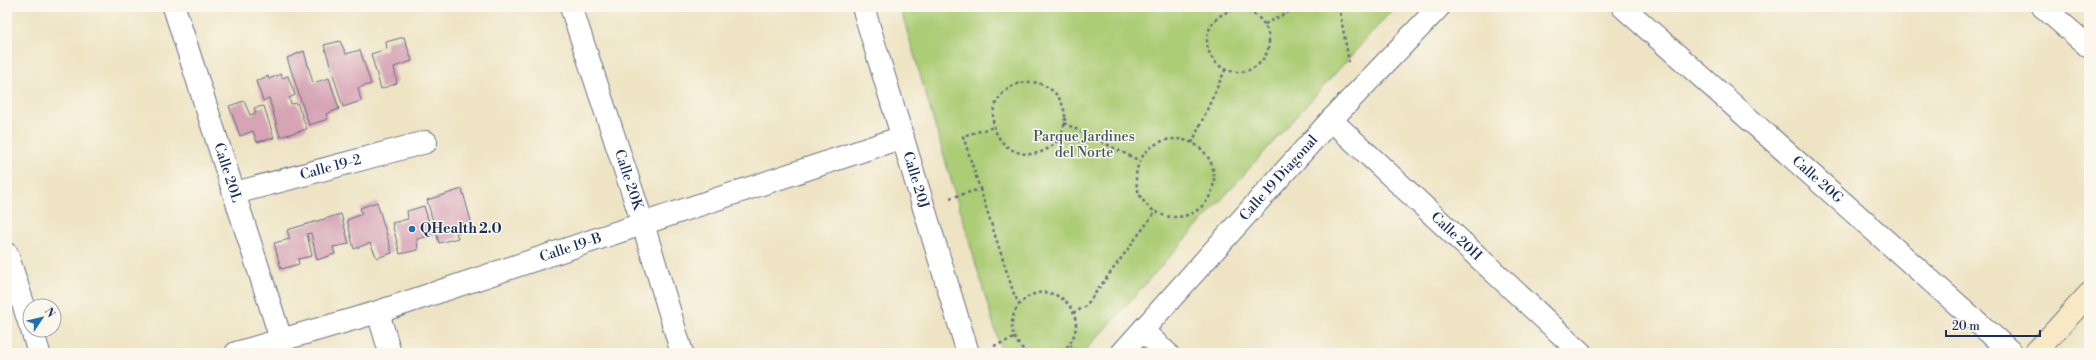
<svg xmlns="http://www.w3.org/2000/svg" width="2096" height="360" font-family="'Libre Bodoni',serif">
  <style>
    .green { fill: #accc74; stroke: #647e69 }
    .building { fill: #d6a4b5 }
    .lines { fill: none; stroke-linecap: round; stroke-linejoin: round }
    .street-casing { stroke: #656e82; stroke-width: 24 }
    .secondary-casing { stroke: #656e82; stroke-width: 24 }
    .path { stroke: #656e82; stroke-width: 2.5; stroke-dasharray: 3 3; stroke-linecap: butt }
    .street { stroke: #fff; stroke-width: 22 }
    .secondary { stroke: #f8e8c3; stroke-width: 22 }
    .poi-dot { fill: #1f6fb2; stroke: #fbf7ec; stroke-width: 1.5 }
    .labels { text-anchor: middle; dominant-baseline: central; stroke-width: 3; stroke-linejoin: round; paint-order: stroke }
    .park-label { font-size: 14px; fill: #3f5664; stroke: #fbf7ec }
    .street-label { font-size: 14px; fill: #1b2f5e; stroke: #fbf7ec }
    .poi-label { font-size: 14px; font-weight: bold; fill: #1b2f5e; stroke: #fbf7ec; text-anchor: start }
  </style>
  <rect width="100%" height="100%" fill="#fbf7ec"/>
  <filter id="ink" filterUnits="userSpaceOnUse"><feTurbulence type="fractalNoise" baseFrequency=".025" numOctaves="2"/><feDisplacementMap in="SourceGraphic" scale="8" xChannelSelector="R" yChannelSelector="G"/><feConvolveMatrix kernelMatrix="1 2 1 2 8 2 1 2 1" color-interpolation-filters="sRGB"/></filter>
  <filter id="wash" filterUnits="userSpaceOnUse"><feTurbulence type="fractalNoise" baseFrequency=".012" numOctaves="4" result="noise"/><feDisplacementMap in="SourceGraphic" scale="16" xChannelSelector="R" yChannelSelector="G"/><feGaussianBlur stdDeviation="0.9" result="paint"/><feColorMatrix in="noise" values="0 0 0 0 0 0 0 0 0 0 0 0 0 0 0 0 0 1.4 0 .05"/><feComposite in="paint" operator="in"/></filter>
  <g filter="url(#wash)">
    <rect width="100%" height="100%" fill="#eee4c4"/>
    <path class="green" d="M 900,7 L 1395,7 L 1083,353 L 1002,353 Z"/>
    <g id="blocks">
      <g class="building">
        <path d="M 404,37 L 412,61 L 394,67 L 397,83 L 381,89 L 371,54 L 387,49 L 386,42 Z"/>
        <path d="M 340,41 L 346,54 L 360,50 L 371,84 L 358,88 L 361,101 L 343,107 L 324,45 Z"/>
        <path d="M 304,51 L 313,83 L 329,78 L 339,109 L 326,114 L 328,119 L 309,125 L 287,58 Z"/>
        <path d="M 281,74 L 282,78 L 288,76 L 295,95 L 289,98 L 291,104 L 297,103 L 307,129 L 280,137 L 269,98 L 263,101 L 256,81 L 268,76 L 269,79 Z"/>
        <path d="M 244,101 L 250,115 L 256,113 L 254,108 L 264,106 L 274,138 L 257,142 L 253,131 L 240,136 L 229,106 Z"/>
        <path d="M 462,189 L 471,221 L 461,224 L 464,231 L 456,233 L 458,238 L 439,243 L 427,200 Z"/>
        <path d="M 377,202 L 392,253 L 377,258 L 370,243 L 354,249 L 347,220 L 362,214 L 360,208 Z"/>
        <path d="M 424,206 L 433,235 L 417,239 L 418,250 L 400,254 L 392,223 L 408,219 L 407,211 Z"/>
        <path d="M 341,214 L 349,244 L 333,247 L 335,254 L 317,260 L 311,233 L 307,234 L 312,256 L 298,259 L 299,264 L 281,269 L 274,243 L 290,239 L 287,230 Z"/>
      </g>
    </g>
  </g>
  <g filter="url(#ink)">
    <use href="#blocks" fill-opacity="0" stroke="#656e82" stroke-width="1"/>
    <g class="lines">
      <defs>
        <g id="street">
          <path id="s1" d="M 174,7 L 281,339"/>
          <path id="s2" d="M 571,7 L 643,224 L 682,353"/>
          <path id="s3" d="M 863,7 L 968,353"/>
          <path id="s4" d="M 1623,7 L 2012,353"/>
          <path d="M 2043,7 L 2089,47"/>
          <path id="s5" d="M 1331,120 L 1581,353"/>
          <path id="s6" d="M 235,193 L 426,142"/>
          <path d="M 7,254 L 30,325"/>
          <path d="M 378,312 L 390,353"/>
          <path d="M 32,330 L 39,353"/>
          <path d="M 1143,331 L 1167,353"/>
          <path id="s7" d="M 236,353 L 378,312 L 903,137"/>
          <path id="s8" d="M 1122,353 L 1331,120 L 1439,7"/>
        </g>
        <path id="secondary" d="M 2035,353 L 2089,294"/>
      </defs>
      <use href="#street" class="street-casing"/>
      <use href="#secondary" class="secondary-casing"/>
      <g class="path">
        <path d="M 1339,7 L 1349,62"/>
        <circle cx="1238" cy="41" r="31"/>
        <path d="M 1265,24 L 1298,7"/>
        <circle cx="1029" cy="118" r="36"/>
        <path d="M 1064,123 L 1140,161"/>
        <circle cx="1175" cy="178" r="39"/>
        <path d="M 1192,143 L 1225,70"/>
        <path d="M 980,189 L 1014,294 L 1019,304"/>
        <path d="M 950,198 L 980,189 L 963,136 L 994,127"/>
        <path d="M 1073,313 L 1085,307 L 1156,211"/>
        <path d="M 1070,345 L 1079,353"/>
        <path d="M 994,346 L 1014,338"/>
        <path d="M 1028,353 C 988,324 1031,272 1065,301 C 1071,306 1076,316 1076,325 C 1075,337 1070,347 1059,353"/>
      </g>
      <use href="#street" class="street"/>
      <use href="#secondary" class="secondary"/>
    </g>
  </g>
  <circle class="poi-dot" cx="412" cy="229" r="4"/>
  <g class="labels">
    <g class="park-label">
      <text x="1084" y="137">Parque Jardines<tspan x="1084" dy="16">del Norte</tspan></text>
    </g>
    <g class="street-label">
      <text stroke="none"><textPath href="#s6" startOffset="99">Calle 19-2</textPath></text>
      <text stroke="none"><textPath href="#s1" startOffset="174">Calle 20L</textPath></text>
      <text stroke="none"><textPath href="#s2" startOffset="182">Calle 20K</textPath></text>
      <text stroke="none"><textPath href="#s8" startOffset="235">Calle 19 Diagonal</textPath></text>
      <text stroke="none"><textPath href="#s3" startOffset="181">Calle 20J</textPath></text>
      <text stroke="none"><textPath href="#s4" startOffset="260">Calle 20G</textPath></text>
      <text stroke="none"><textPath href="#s5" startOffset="171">Calle 20H</textPath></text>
      <text stroke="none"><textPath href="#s7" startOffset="351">Calle 19-B</textPath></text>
    </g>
    <g class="poi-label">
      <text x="420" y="229">QHealth 2.0</text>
    </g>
  </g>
  <rect width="2096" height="360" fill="none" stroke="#fbf7ec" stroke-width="24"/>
  <g transform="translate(42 318) rotate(55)"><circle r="19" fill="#fbf7ec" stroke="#a1a7b3"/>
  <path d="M0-3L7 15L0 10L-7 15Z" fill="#1f6fb2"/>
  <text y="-6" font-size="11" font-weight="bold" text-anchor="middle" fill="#1b2f5e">N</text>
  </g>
  <path d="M1946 330v6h94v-6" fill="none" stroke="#1b2f5e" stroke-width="2"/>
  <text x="1952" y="330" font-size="12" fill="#1b2f5e" stroke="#fbf7ec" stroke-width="3" paint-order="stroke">20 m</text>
</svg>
